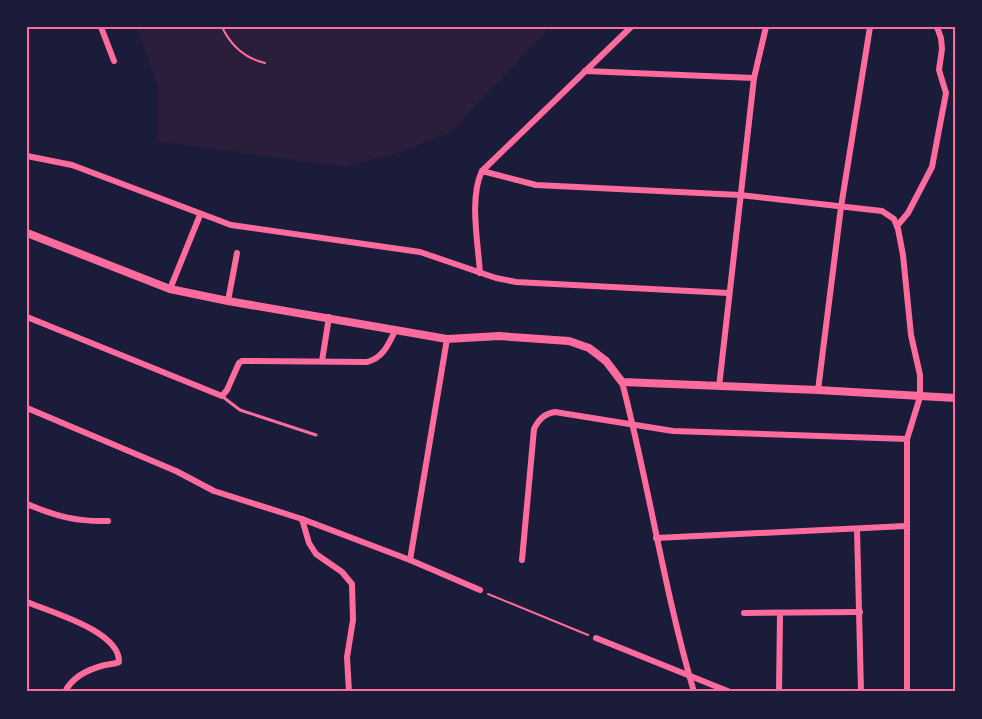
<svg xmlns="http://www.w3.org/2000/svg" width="982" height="719" font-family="'Varela Round',sans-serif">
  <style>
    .green { fill: #2a1e3b }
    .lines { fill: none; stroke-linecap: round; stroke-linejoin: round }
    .path { stroke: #ff6b9d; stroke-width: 2 }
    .service { stroke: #ff6b9d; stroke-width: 3 }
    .minor { stroke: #ff6b9d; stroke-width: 6 }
    .tertiary { stroke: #ff6b9d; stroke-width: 8 }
    .neatline { fill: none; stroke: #ff6b9d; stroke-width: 2 }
  </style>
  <rect width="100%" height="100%" fill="#1b1b3a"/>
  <path class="green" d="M 137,27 L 550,27 L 450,133 L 396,153 L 346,167 L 158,141 L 158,86 Z"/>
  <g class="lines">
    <g class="path">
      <path d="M 222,27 C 231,46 244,58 265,63"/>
      <path d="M 488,594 L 588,635"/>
    </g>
    <path class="service" d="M 223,397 L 240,410 L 316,435"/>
    <g class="minor">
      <path d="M 101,27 L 114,61"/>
      <path d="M 585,71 L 754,78"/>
      <path d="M 27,156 L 72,165 L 231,225 L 420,252 L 496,278 L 516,282 L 728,293"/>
      <path d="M 482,171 L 536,185 L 740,195 L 882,211 L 894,219 L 898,229 L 903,255 L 911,335 L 920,375 L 920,397 L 907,439 L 907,692"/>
      <path d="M 897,226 L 908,213 L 932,167 L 946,93 L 939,70 L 942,49 L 941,38 L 937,27"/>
      <path d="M 480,273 C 478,242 469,198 482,171 L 631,27"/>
      <path d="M 170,289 L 200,215"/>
      <path d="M 228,301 L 237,253"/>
      <path d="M 27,317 L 222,396 L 227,390 L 239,363 L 242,361 L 367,362 C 383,358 388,345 395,331"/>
      <path d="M 322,361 L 329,317"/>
      <path d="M 622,382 C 649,485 664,590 694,692"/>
      <path d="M 719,387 L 754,78 L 766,27"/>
      <path d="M 818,390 L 841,207 L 870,27"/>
      <path d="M 27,408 L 176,471 L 214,491 L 302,519 L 410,560 L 480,590"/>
      <path d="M 27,504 C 55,516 77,522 108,521"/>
      <path d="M 302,519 L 309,543 L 316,554 L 342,572 L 352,584 L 353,620 L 347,657 L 349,692"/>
      <path d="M 857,529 L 861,692"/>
      <path d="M 656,538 L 906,526"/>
      <path d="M 410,560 L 447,339"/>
      <path d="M 522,560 L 534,429 C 539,419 544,414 555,412 L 673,431 L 907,439"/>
      <path d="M 27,602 C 50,612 120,631 119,662 C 115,664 110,664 105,665 C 89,669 72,677 65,692"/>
      <path d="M 744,613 L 860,612"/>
      <path d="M 596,638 L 730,692"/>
      <path d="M 779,692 L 780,614"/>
    </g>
    <path class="tertiary" d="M 27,233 L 170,289 L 228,301 L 447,339 L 499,336 L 569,341 L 589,348 L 606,361 L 622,382 L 818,390 L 955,398"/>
  </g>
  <rect width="982" height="719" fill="none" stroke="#1b1b3a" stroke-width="57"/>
  <rect x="28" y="28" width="926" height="662" class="neatline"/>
</svg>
